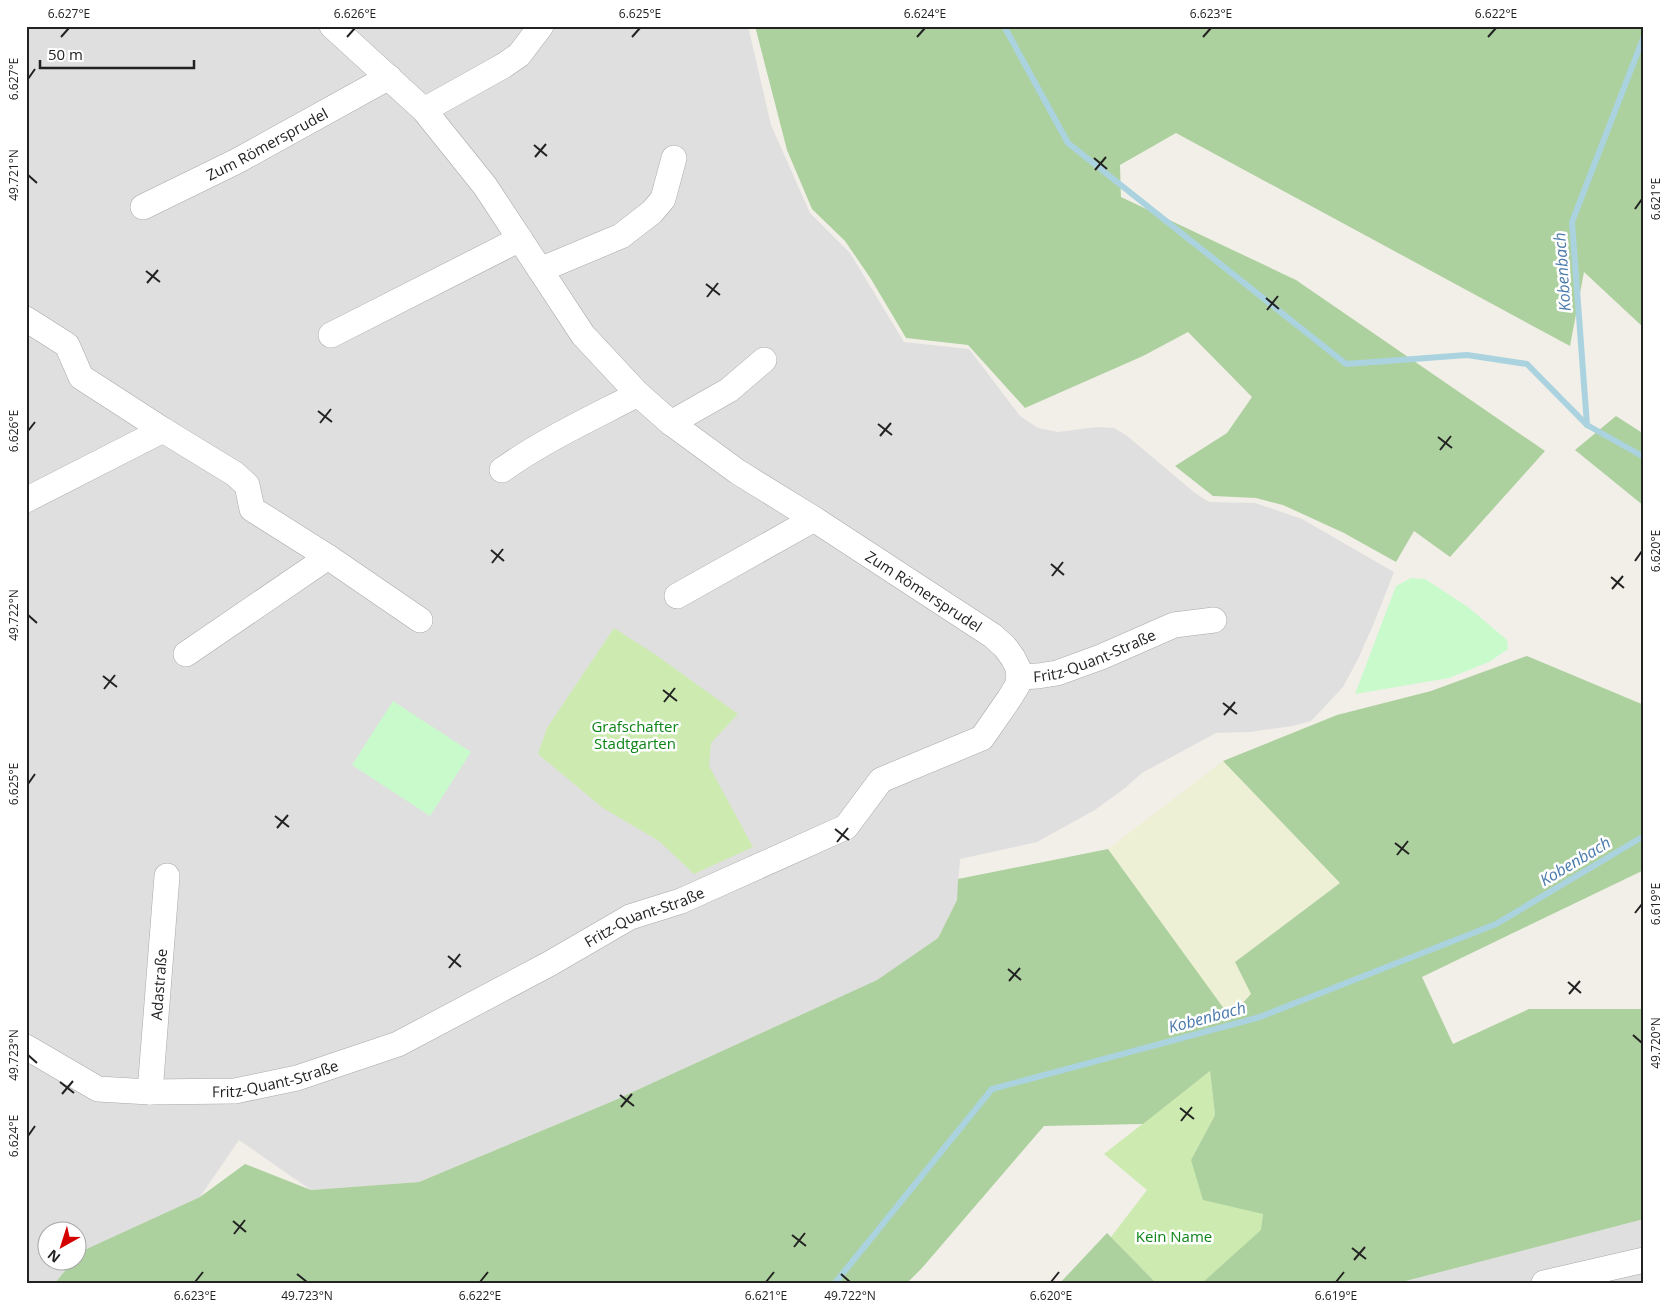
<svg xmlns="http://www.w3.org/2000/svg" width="1670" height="1309" font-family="'Open Sans',sans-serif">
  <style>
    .residential { fill: #e0dfdf }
    .farmland { fill: #eef0d5 }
    .grass { fill: #cdebb0 }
    .forest { fill: #add19e }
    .park { fill: #c8facc }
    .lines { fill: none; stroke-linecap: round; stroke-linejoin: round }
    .stream { stroke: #aad3df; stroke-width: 6 }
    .street-casing { stroke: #a9a9a9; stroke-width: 26 }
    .street { stroke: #fff; stroke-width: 25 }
    .ticks { fill: none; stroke: #222; stroke-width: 2 }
    .labels { text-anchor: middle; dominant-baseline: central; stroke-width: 5; stroke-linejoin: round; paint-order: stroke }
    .street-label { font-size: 15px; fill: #222; stroke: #fff }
    .park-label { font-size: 15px; fill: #0c8416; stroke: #fff }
    .water-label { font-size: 16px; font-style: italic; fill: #4a7aab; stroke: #fff }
    .neatline { fill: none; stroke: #222; stroke-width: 2 }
    .ticks-label { font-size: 12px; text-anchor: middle; fill: #222 }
  </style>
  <rect width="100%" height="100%" fill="#f2efe9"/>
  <g class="residential">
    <path d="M 26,26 L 748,26 L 771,125 L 810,213 L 850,253 L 904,342 L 969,349 L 1020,416 L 1038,428 L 1058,432 L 1097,427 L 1114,428 L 1126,435 L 1195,493 L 1209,502 L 1255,503 L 1302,519 L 1394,572 L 1374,623 L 1358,659 L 1343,687 L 1311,721 L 1292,726 L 1250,732 L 1216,733 L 1142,773 L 1125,788 L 1095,810 L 1037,842 L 960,859 L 957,900 L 938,938 L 877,980 L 613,1101 L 419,1182 L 311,1190 L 239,1140 L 200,1197 L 78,1254 L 78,1232 L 48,1232 L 48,1262 L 72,1262 L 55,1283 L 26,1283 Z"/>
    <path d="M 1644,1219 L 1644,1283 L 1399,1283 L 1442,1271 Z"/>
  </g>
  <path class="farmland" d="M 1223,761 L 1340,883 L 1235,962 L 1252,994 L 1229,1017 L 1108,849 Z"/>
  <g class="grass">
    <path d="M 614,628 L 656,655 L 738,714 L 711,743 L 709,766 L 753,847 L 694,874 L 659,841 L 603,808 L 538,754 L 547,728 Z"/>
    <path d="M 1210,1071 L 1215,1115 L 1191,1160 L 1263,1214 L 1262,1230 L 1202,1283 L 1156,1283 L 1111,1237 L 1147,1190 L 1104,1154 Z"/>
  </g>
  <g class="forest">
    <path d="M 755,26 L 1644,26 L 1644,328 L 1584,272 L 1570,346 L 1176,133 L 1120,165 L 1121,197 L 1296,280 L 1545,451 L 1450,557 L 1414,531 L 1396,562 L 1344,533 L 1283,505 L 1256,498 L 1213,496 L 1175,466 L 1227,433 L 1252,397 L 1188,332 L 1143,356 L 1025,408 L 968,345 L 906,338 L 871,279 L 845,241 L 812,209 L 787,150 Z"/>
    <path d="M 1616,416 L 1644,434 L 1644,506 L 1575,450 Z"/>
    <path d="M 1527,656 L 1644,705 L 1644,870 L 1422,977 L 1453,1044 L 1529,1009 L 1644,1009 L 1644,1219 L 1398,1283 L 1202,1283 L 1261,1230 L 1263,1214 L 1203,1200 L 1191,1160 L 1215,1115 L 1210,1071 L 1143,1124 L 1044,1126 L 922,1268 L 907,1283 L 55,1283 L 72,1262 L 78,1262 L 78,1253 L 200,1197 L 245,1164 L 311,1190 L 419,1182 L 613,1101 L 877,980 L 938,938 L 957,900 L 958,879 L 1108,849 L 1230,1017 L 1251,994 L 1235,962 L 1340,883 L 1223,761 L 1337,715 L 1431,691 Z"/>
    <path d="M 1107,1233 L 1156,1283 L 1060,1283 Z"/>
  </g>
  <g class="park">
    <path d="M 1411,578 L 1425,579 L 1468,607 L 1507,640 L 1508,649 L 1489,662 L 1449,678 L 1355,694 L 1396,586 Z"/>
    <path d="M 393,701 L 471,752 L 430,816 L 352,765 Z"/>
  </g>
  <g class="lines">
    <g class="stream">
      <path d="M 1004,26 L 1068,143 L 1346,364 L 1467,355 L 1527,364 L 1587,425"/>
      <path d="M 1644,36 L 1572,222 L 1587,425 L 1644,457"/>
      <path d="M 835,1283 L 992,1089 L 1260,1017 L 1496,924 L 1644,836"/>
    </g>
    <defs>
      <g id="street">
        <path d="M 424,110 L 503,66 L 519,55 L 541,26"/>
        <path id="s1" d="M 143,207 L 237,161 L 389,77"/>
        <path d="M 540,270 L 621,236 L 652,212 L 663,199 L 674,158"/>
        <path d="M 26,319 L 67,345 L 81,377 L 163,430 L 235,474 L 247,485 L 252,509 L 328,557 L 186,654"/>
        <path d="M 331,335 L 520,239"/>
        <path d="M 671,423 L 729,390 L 764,360"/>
        <path d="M 502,470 C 544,440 592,418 638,394"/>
        <path d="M 26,500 L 163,430"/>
        <path d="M 328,557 L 420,620"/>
        <path d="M 677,596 L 814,519"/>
        <path id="s2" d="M 1019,677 L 1038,676 L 1057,673 L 1101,657 L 1174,625 L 1214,620"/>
        <path id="s3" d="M 26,1047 L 98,1089 L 150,1092 L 235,1091 L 297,1078 L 398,1044 L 549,964 L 630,917 L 681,901 L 846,827 L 881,780 L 982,738 L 1009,699 L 1017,686 L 1019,677 L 1018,668 L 1013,658 L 1005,647 L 993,636 L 814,519 L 738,472 L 671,423 L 638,394 L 583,335 L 485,186 L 424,110 L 332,26"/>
        <path id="s4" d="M 150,1092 L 167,876"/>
        <path d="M 1544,1283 L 1644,1260"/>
      </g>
    </defs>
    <use href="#street" class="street-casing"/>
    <use href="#street" class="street"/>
  </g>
  <path class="ticks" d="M 61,37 L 69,28M 347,37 L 355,28M 632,37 L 640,28M 917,37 L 925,28M 1203,37 L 1211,28M 1488,37 L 1496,28M 28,79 L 35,69M 534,145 L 547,156M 535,157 L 546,144M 1094,158 L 1107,169M 1095,170 L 1106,157M 28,175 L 37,183M 1635,209 L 1642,199M 146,271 L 160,282M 147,283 L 158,270M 706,284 L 720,295M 707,297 L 718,283M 1266,298 L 1279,309M 1267,310 L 1278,296M 318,411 L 332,422M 320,423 L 331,409M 878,424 L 892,435M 28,431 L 35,422M 880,436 L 891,423M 1438,437 L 1452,448M 1440,450 L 1451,436M 491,550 L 504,561M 1635,561 L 1642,551M 492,563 L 503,549M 1051,564 L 1064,575M 1052,576 L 1063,562M 1611,577 L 1624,588M 1612,589 L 1623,576M 28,615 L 37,623M 103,676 L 117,687M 104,689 L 115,675M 663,690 L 677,701M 664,702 L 675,688M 1223,703 L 1237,714M 1224,715 L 1235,702M 28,784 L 35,774M 275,816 L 289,827M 277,828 L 288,815M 835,829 L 849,840M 837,842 L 848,828M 1395,843 L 1409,854M 1397,855 L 1408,841M 1635,913 L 1642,904M 448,956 L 461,967M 449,968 L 460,954M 1008,969 L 1021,980M 1009,981 L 1020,968M 1568,982 L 1581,993M 1569,994 L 1580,981M 1633,1035 L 1642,1043M 28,1055 L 37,1063M 60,1082 L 74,1093M 62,1094 L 73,1081M 620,1095 L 634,1106M 621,1107 L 632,1094M 1180,1108 L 1194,1119M 1181,1121 L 1192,1107M 28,1136 L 35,1126M 233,1221 L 246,1232M 234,1234 L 245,1220M 792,1235 L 806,1246M 794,1247 L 805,1233M 1352,1248 L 1366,1259M 1354,1260 L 1365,1247M 297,1274 L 307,1282M 841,1274 L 850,1282M 195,1282 L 203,1272M 480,1282 L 488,1272M 766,1282 L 774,1272M 1051,1282 L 1059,1272M 1336,1282 L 1344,1272"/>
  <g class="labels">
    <g class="street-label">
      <text stroke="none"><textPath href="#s1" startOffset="139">Zum Römersprudel</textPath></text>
      <text transform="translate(924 591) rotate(33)">Zum Römersprudel</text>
      <text stroke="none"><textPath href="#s2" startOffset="79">Fritz-Quant-Straße</textPath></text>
      <text stroke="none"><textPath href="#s3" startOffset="668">Fritz-Quant-Straße</textPath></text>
      <text stroke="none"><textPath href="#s4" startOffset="108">Adastraße</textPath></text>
      <text stroke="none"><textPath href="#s3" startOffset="262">Fritz-Quant-Straße</textPath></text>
    </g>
    <g class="park-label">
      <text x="635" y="726">Grafschafter<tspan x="635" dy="17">Stadtgarten</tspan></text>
      <text x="1174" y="1236">Kein Name</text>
    </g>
    <g class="water-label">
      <text transform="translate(1562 272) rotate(-94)">Kobenbach</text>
      <text transform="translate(1575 861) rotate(-31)">Kobenbach</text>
      <text transform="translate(1207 1017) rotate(-15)">Kobenbach</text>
    </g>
  </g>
  <rect width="1670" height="1309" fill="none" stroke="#ffffff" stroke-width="55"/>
  <g transform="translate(62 1246) rotate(219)"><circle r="24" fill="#ffffff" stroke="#a7a7a7"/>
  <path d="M0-4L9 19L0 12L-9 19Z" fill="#d40000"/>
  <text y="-8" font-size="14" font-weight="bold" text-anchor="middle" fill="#222222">N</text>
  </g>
  <path d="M40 60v8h154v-8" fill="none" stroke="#222222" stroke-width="2.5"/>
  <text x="48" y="60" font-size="15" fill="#222222" stroke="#ffffff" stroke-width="4" paint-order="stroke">50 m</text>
  <rect x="28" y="28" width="1614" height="1254" class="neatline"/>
  <g class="ticks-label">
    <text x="69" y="18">6.627°E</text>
    <text x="355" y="18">6.626°E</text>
    <text x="640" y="18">6.625°E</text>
    <text x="925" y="18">6.624°E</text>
    <text x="1211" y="18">6.623°E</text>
    <text x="1496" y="18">6.622°E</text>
    <text transform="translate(14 79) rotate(-90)" y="4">6.627°E</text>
    <text transform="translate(14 175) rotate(-90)" y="4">49.721°N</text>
    <text transform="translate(1656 199) rotate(-90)" y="4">6.621°E</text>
    <text transform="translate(14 431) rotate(-90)" y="4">6.626°E</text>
    <text transform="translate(1656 551) rotate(-90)" y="4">6.620°E</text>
    <text transform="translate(14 615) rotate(-90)" y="4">49.722°N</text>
    <text transform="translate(14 784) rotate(-90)" y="4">6.625°E</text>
    <text transform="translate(1656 904) rotate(-90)" y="4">6.619°E</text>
    <text transform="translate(1656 1043) rotate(-90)" y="4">49.720°N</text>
    <text transform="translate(14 1055) rotate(-90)" y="4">49.723°N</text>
    <text transform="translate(14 1136) rotate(-90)" y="4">6.624°E</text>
    <text x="195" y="1300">6.623°E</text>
    <text x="307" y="1300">49.723°N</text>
    <text x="480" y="1300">6.622°E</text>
    <text x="766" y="1300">6.621°E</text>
    <text x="850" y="1300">49.722°N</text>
    <text x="1051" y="1300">6.620°E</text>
    <text x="1336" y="1300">6.619°E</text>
  </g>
</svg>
